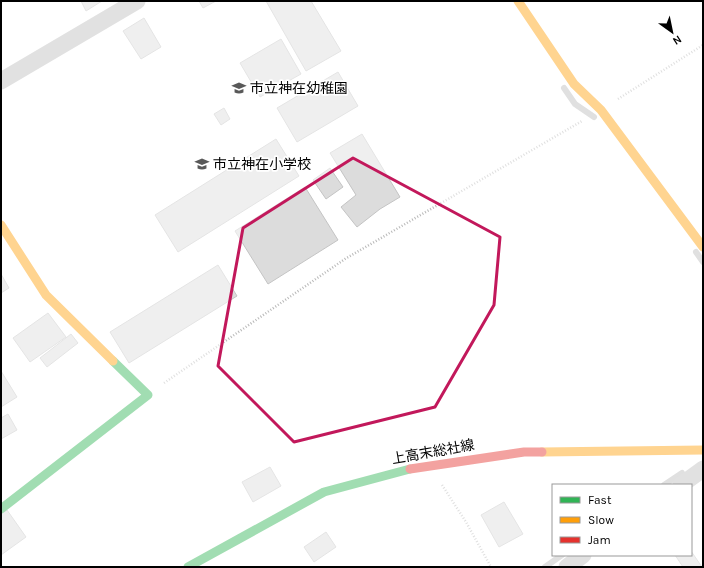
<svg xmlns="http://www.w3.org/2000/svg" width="704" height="568" font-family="Karla,'Noto Sans JP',sans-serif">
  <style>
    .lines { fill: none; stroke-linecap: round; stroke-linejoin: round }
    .stream { stroke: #bababa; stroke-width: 6 }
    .building { fill: #dcdcdc; stroke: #c4c4c4 }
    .path { stroke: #b8b8b8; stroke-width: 2.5; stroke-dasharray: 1 2; stroke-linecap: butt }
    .street { stroke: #bdbdbd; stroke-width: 17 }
    .fast { stroke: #30b455; stroke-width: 9 }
    .slow { stroke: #ff9f0a; stroke-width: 9 }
    .jam { stroke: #e5322d; stroke-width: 9 }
    .marked { fill: none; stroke: #c2185b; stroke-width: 3; stroke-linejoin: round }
    .labels { text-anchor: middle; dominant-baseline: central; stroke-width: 3.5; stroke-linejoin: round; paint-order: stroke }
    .poi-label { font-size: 14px; fill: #000; stroke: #fff; text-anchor: start }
    .street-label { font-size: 14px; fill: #000; stroke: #fff }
  </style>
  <rect width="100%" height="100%" fill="#fff"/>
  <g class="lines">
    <g class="stream">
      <path d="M 564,88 L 575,104 L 594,117"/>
      <path d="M 696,252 L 703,262"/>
      <path d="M 664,485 L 682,473"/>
      <path d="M 545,567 L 562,555"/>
    </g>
  </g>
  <g class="building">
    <path d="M 81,1 L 102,1 L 86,11 Z"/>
    <path d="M 199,1 L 216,1 L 203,8 Z"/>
    <path d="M 266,1 L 311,1 L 341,51 L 306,71 Z"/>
    <path d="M 144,18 L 161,47 L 141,59 L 123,31 Z"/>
    <path d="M 281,39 L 301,74 L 260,97 L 240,63 Z"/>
    <path d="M 338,72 L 358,106 L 297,142 L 277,108 Z"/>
    <path d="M 224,108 L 230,119 L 221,125 L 214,114 Z"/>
    <path d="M 362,134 L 400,197 L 380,209 L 357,227 L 341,207 L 356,195 L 330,153 Z"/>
    <path d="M 276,139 L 299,176 L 178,252 L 155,215 Z"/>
    <path d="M 330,168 L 343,187 L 326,199 L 313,180 Z"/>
    <path d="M 305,187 L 338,240 L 268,284 L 235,231 Z"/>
    <path d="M 218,265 L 237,296 L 129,363 L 110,332 Z"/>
    <path d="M 1,274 L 9,288 L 1,293 Z"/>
    <path d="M 48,313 L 66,337 L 30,362 L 13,338 Z"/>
    <path d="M 71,334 L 78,343 L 47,367 L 40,358 Z"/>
    <path d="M 1,371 L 17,397 L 1,407 Z"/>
    <path d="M 8,414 L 17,430 L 1,439 L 1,418 Z"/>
    <path d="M 270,467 L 281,486 L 253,502 L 242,482 Z"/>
    <path d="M 504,502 L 523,534 L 499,547 L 481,515 Z"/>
    <path d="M 7,510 L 26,537 L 1,555 L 1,514 Z"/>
    <path d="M 326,532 L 336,547 L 314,562 L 304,547 Z"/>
    <path d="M 691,551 L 702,567 L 683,567 L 675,555 L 691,555 Z"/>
  </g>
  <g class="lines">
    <g class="path">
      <path d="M 618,99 L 703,45"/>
      <path d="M 164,383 L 345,259 L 582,121"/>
      <path d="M 442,485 L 466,522 L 491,567"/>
    </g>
    <g class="street">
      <path d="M 1,81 L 137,1"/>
      <path d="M 681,485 L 703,469"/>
      <path d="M 567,567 L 583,555"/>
    </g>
    <g class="fast">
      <path d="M 1,509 L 148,395 L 113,361"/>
      <path d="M 188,567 L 324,492 L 410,469"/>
    </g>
    <g class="slow">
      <path d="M 518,1 L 574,84 L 601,110 L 703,247"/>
      <path d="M 1,225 L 46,295 L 113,361"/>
      <path d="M 542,452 L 703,450"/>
    </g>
    <path class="jam" d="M 410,469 L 524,452 L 542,452"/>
  </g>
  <path d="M0 0H704V568H0ZM 353,158 L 500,237 L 494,305 L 435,407 L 294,442 L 218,366 L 243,228 Z" fill="#fff" fill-opacity=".55" fill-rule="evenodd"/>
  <path class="marked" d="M 353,158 L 500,237 L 494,305 L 435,407 L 294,442 L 218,366 L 243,228 Z"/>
  <defs>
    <symbol id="school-bare" viewBox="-9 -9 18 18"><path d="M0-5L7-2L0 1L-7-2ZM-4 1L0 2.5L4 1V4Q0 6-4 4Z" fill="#595959" stroke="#fff" stroke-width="2.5" paint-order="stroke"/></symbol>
  </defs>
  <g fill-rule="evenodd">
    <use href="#school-bare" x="229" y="78" width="20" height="20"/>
    <use href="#school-bare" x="192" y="154" width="20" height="20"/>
  </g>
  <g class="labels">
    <g class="poi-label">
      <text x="250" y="88">市立神在幼稚園</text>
      <text x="213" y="164">市立神在小学校</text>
    </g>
    <g class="street-label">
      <text transform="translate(433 452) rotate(-10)">上高末総社線</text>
    </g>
  </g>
  <rect width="704" height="568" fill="none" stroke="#000000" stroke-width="4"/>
  <rect x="552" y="484" width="140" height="72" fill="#ffffff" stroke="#999999"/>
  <rect x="560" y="497" width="20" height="6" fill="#30b455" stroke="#999999"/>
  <text x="588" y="504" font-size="12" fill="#000000">Fast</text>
  <rect x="560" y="517" width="20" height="6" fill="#ff9f0a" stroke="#999999"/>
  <text x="588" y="524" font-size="12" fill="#000000">Slow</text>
  <rect x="560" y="537" width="20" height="6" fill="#e5322d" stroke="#999999"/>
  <text x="588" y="544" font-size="12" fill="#000000">Jam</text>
  <g transform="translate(672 32) rotate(147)" stroke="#ffffff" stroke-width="3" paint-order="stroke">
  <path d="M0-3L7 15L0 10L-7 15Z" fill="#000000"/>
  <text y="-6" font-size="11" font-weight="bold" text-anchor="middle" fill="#000000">N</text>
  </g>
</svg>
